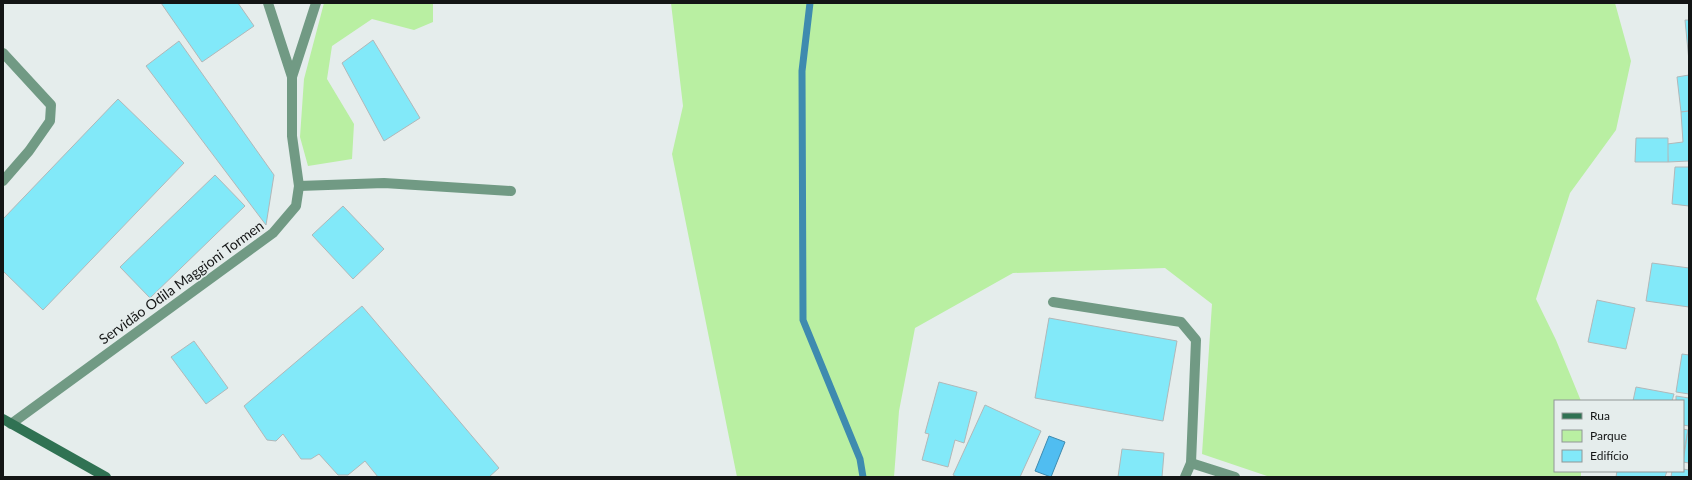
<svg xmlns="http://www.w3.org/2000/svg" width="1692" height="480" font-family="Lato,sans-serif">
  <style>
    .green { fill: #b9efa2 }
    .water { fill: #50bdf1; stroke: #3e8baf }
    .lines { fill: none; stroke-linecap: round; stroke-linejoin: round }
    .stream { stroke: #3e8baf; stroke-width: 7 }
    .building { fill: #82e9f9; stroke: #b1b8b9 }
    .lane { stroke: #719a84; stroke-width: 10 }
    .street { stroke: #719a84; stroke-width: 10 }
    .secondary { stroke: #307253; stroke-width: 10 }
    .labels { text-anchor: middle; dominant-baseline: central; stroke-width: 3.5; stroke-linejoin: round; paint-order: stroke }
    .street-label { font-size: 14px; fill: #131515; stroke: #e5edec }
  </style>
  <rect width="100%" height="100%" fill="#e5edec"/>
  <g class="green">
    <path d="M 324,3 L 433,3 L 433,22 L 414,30 L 372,19 L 332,46 L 327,79 L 354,124 L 352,159 L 308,166 L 300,137 L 304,79 Z"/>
    <path d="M 671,3 L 1615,3 L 1631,61 L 1616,130 L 1570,193 L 1536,299 L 1556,340 L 1581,401 L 1555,401 L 1555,471 L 1581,471 L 1581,477 L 1270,477 L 1202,454 L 1212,304 L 1165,268 L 1013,273 L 915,328 L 899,411 L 894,477 L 737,477 L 672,154 L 683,106 Z"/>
  </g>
  <path class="water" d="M 1049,436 L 1065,442 L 1051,477 L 1035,471 Z"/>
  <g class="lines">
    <path class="stream" d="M 810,3 L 802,71 L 803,320 L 860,459 L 863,477"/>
  </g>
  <g class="building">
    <path d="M 161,3 L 238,3 L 254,26 L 202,62 Z"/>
    <path d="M 1685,20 L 1689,20 L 1689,61 Z"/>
    <path d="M 373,40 L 420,118 L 384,141 L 342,63 Z"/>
    <path d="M 179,41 L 274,175 L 266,225 L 146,66 Z"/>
    <path d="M 1689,75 L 1689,111 L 1681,112 L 1677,77 Z"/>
    <path d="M 118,99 L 184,163 L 43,310 L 3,271 L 3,219 Z"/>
    <path d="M 1689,111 L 1689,161 L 1668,162 L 1667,144 L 1683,142 L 1681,112 Z"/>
    <path d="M 1636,138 L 1668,138 L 1668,162 L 1635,162 Z"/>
    <path d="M 1675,167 L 1689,167 L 1689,206 L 1672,204 Z"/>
    <path d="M 215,175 L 245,206 L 150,298 L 120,267 Z"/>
    <path d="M 343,206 L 384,249 L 353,279 L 312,235 Z"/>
    <path d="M 1652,263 L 1689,268 L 1689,307 L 1646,301 Z"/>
    <path d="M 1597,300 L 1635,308 L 1626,349 L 1588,342 Z"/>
    <path d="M 362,306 L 499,468 L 489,477 L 378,477 L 365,461 L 348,475 L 338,475 L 319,454 L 311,459 L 301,459 L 283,434 L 276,441 L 267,440 L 244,406 Z"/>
    <path d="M 1049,318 L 1177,341 L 1163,421 L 1035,398 Z"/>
    <path d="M 194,341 L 228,388 L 206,404 L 171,357 Z"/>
    <path d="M 1682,354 L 1689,355 L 1689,394 L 1676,392 Z"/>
    <path d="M 939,382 L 977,392 L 964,443 L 955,440 L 948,467 L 922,460 L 929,434 L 925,433 Z"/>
    <path d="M 1636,387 L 1674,394 L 1672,401 L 1633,401 Z"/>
    <path d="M 1676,396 L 1689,398 L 1689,426 L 1683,425 L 1683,401 L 1676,401 Z"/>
    <path d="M 985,405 L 1041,431 L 1020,477 L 957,477 L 953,475 Z"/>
    <path d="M 1683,429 L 1688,430 L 1683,456 Z"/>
    <path d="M 1688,430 L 1689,430 L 1689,463 L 1683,462 Z"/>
    <path d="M 1122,449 L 1164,453 L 1162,477 L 1118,477 Z"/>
    <path d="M 1683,469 L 1689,470 L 1689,477 L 1671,477 L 1672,471 L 1683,471 Z"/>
    <path d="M 1617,471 L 1667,471 L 1665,477 L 1616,477 Z"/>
  </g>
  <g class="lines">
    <g class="lane">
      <path d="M 268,3 L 292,77"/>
      <path d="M 3,53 L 51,105 L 50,121 L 29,151 L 3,181"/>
      <path d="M 299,186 L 384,183 L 511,191"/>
    </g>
    <g class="street">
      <path d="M 1053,302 L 1181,322 L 1196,340 L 1191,463 L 1185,477"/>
      <path d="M 11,424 L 273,233 L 296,206 L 299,186 L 292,136 L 292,77 L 316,3"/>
      <path d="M 1191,463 L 1235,477"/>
    </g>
    <path class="secondary" d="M 3,419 L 106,477"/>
  </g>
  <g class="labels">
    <g class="street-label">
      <text transform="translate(181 282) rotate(-36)">Servidão Odila Maggioni Tormen</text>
    </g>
  </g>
  <rect width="1692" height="480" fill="none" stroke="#131515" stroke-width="8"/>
  <rect x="1554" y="400" width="130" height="72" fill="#e5edec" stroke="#919796"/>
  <rect x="1562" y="413" width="20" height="6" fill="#307253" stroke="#919796"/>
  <text x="1590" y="420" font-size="12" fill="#131515">Rua</text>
  <rect x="1562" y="430" width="20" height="12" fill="#b9efa2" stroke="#919796"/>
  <text x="1590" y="440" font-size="12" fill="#131515">Parque</text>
  <rect x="1562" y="450" width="20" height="12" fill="#82e9f9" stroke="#919796"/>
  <text x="1590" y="460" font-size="12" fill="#131515">Edifício</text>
</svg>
